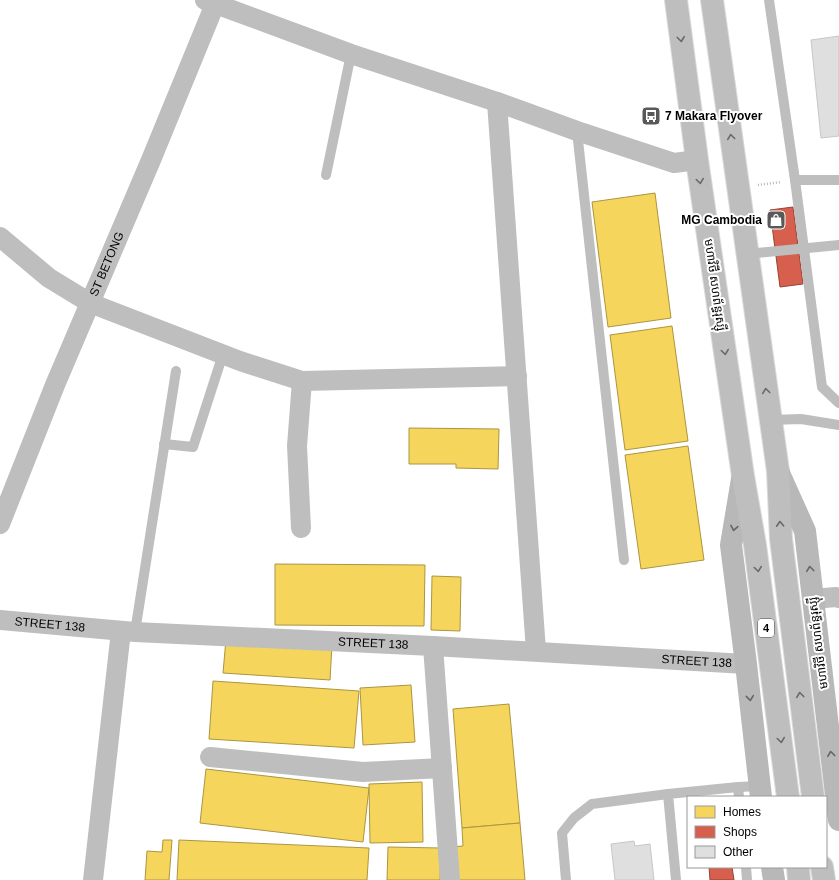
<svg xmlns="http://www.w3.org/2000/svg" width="839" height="880" font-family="Arial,'Noto Sans Khmer',sans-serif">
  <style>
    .homes { fill: #f6d55c; stroke: #ac9540 }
    .shops { fill: #d6604d; stroke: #964336 }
    .building { fill: #dfdfdf; stroke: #c7c7c7 }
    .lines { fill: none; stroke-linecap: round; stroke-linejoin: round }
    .highway-casing { stroke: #dbdbdb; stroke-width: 24 }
    .path { stroke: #b9b9b9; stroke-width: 2.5; stroke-dasharray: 1 2; stroke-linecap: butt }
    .lane { stroke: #bebebe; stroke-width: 10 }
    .street { stroke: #bebebe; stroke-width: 20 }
    .secondary { stroke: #b8b8b8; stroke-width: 22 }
    .highway { stroke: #bebebe; stroke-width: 22 }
    .oneway { stroke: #686868 }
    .oneway2 { stroke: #656565 }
    .labels { text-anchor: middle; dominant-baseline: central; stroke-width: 4; stroke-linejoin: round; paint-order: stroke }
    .shield { fill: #fff; stroke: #4c4c4c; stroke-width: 1 }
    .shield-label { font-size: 11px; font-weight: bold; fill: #000 }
    .poi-label { font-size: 12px; font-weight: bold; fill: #000; stroke: #fff; text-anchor: start }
    .street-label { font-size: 12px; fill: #000; stroke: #fff }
  </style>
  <rect width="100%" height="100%" fill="#fff"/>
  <g class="homes">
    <path d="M 655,193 L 671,318 L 608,327 L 592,202 Z"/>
    <path d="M 672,326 L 688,441 L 625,450 L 610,335 Z"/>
    <path d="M 409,428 L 499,429 L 498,469 L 456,468 L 456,464 L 409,464 Z"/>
    <path d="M 688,446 L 704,560 L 641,569 L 625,455 Z"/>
    <path d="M 275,564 L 425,565 L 424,626 L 275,625 Z"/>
    <path d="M 432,576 L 461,577 L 460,631 L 431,630 Z"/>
    <path d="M 226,639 L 332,645 L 330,680 L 223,673 Z"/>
    <path d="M 213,681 L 359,691 L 354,748 L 209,739 Z"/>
    <path d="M 411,685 L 415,742 L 363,745 L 360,688 Z"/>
    <path d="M 509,704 L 520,823 L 462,828 L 453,709 Z"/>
    <path d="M 206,769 L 369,788 L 363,842 L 200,823 Z"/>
    <path d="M 422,782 L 423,842 L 370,843 L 369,784 Z"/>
    <path d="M 520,823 L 525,880 L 454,880 L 451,847 L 463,846 L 462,828 Z"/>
    <path d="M 163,840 L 172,840 L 169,880 L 145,880 L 147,851 L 162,852 Z"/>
    <path d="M 179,840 L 369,848 L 367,880 L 177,880 Z"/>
    <path d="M 388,847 L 441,848 L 440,880 L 387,880 Z"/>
  </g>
  <g class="shops">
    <path d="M 793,207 L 803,284 L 780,287 L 770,210 Z"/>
    <path d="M 709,867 L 732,867 L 734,880 L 710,880 Z"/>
  </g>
  <g class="building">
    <path d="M 839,36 L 839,136 L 821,138 L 811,40 Z"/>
    <path d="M 634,841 L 635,846 L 650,844 L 654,880 L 615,880 L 611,844 Z"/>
  </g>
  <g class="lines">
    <defs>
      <g id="highway">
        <path d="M 676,0 L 697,160 L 743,476 L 755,545 L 788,797"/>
        <path d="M 712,0 L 778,471 L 781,539 L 813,797"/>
        <path d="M 798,867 L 799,880"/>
        <path d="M 822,867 L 824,880"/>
      </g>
    </defs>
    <use href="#highway" class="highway-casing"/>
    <path class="path" d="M 758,185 L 781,182"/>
    <g class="lane">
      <path d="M 769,0 L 795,180 L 822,387 L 839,403"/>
      <path d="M 577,131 L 624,560"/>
      <path d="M 326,175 L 351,54"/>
      <path d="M 795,180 L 839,180"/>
      <path d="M 747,254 L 839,245"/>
      <path d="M 770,420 L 801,419 L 839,425"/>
      <path d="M 164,444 L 193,447 L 223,354"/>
      <path d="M 135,632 L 176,371"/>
      <path d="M 738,787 L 739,797"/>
      <path d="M 746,867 L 747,880"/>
      <path d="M 566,880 L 562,833 L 574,818 L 592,804 L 668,794"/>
      <path d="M 676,880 L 668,794 L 738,787 L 759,786"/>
    </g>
    <g class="street">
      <path d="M 205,0 L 351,54 L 497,102 L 577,131 L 674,163 L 697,160"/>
      <path d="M 497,102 L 536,651"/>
      <path d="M 0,237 L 49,278 L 90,303 L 240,361 L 302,381 L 517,376"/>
      <path id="s1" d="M 0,524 L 55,385 L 151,160 L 215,4"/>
      <path d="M 301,528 L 297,446 L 302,381"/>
      <path d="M 813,599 L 836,597 L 839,598"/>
      <path id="s2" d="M 0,620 L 135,632 L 433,646 L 746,664"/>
      <path d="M 433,646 L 450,880"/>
      <path d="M 210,757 L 363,772 L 442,768"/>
      <path d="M 93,880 L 121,631"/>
    </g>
    <g class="secondary">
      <path d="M 778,471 L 805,531 L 839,820"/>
      <path d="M 742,479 L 731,545 L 746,664 L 761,797"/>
      <path d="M 772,867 L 774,880"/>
    </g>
    <use href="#highway" class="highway"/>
  </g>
  <defs><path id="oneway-chevron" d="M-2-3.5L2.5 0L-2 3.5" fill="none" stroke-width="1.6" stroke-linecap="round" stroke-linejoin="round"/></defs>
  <g class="oneway">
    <use href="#oneway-chevron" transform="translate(681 39) rotate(83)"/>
    <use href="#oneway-chevron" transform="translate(731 137) rotate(-98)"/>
    <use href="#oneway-chevron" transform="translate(700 181) rotate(82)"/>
    <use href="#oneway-chevron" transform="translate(725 352) rotate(82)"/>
    <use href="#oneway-chevron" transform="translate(766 391) rotate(-98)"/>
    <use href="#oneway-chevron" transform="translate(780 524) rotate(-93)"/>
    <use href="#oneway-chevron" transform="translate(758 569) rotate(82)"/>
    <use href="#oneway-chevron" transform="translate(800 695) rotate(-97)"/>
    <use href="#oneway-chevron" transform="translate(781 740) rotate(82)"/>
  </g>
  <g class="oneway2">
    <use href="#oneway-chevron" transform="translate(734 528) rotate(100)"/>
    <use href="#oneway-chevron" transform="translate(810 569) rotate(-97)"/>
    <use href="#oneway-chevron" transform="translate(750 698) rotate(84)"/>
    <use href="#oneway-chevron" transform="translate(831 754) rotate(-97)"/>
  </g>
  <defs>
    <symbol id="bus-square" viewBox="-11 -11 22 22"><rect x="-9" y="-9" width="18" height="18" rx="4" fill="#595959" stroke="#fff"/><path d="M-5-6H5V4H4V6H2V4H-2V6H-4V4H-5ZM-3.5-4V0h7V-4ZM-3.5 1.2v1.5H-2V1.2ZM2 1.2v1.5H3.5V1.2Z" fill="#fff"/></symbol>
    <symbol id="shop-square" viewBox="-11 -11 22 22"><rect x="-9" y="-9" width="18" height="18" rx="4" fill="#595959" stroke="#fff"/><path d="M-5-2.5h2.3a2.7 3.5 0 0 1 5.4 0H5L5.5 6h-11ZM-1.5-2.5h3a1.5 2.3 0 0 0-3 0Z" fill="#fff"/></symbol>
  </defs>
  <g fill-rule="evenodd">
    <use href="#bus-square" x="640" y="105" width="22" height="22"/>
    <use href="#shop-square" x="765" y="209" width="22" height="22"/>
  </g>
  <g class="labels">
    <rect class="shield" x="758" y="619" width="16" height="18" rx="3"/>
    <g class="shield-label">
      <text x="766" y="628">4</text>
    </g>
    <g class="poi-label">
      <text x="665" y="116">7 Makara Flyover</text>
      <text x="762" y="220" text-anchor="end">MG Cambodia</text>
    </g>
    <g class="street-label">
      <text stroke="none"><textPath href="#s1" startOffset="281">ST BETONG</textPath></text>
      <text transform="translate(715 285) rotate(82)">មហាវិថី សហព័ន្ធរុស្ស៊ី</text>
      <text stroke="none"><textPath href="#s2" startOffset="50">STREET 138</textPath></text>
      <text stroke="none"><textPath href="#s2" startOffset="374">STREET 138</textPath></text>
      <text transform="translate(818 643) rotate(-97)">មហាវិថី សហព័ន្ធរុស្ស៊ី</text>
      <text stroke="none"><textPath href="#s2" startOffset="698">STREET 138</textPath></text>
    </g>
  </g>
  <rect x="687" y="796" width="140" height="72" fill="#ffffff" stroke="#999999"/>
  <rect x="695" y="806" width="20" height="12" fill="#f6d55c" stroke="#999999"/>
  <text x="723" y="816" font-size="12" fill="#000000">Homes</text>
  <rect x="695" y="826" width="20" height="12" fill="#d6604d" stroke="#999999"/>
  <text x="723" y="836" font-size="12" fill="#000000">Shops</text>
  <rect x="695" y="846" width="20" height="12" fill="#dfdfdf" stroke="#999999"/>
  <text x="723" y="856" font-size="12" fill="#000000">Other</text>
</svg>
